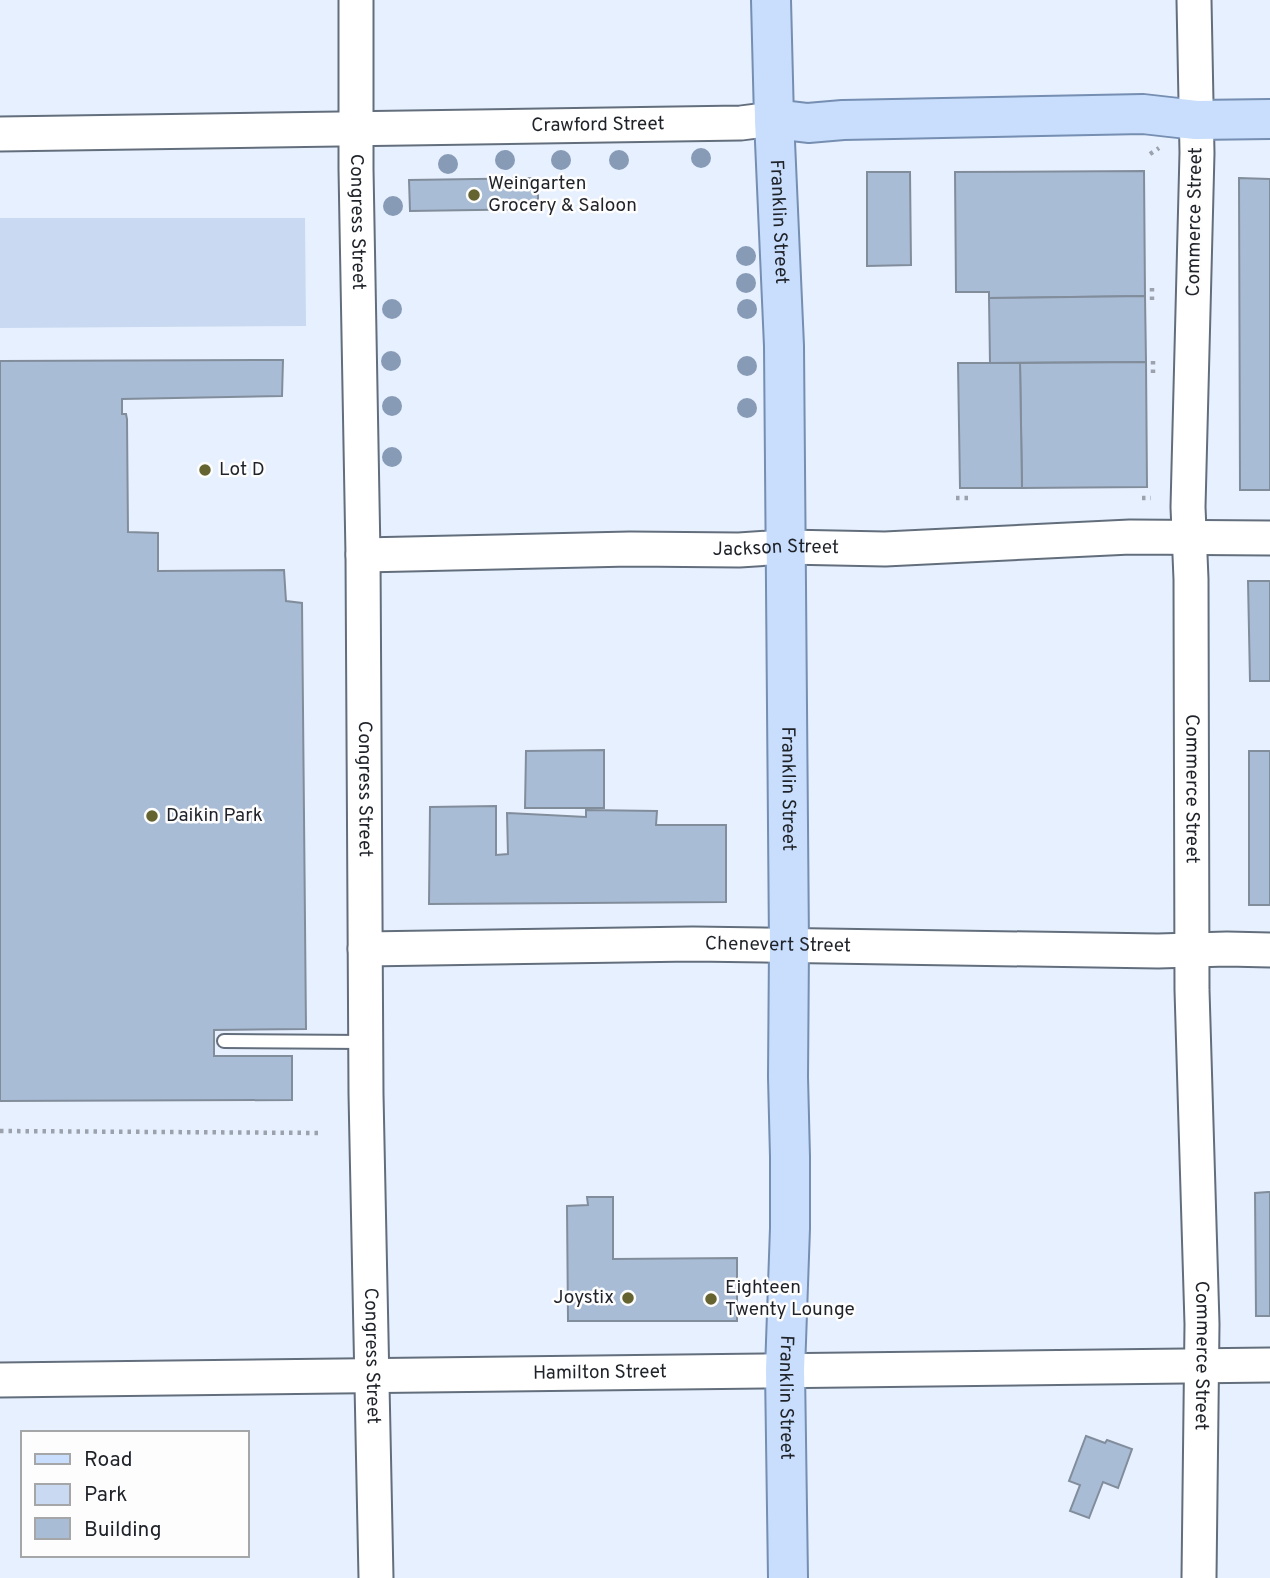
<svg xmlns="http://www.w3.org/2000/svg" width="1270" height="1578" font-family="Overpass,sans-serif">
  <style>
    .green { fill: #c8d9f1 }
    .building { fill: #a9bcd5; stroke: #828d9c; stroke-width: 2 }
    .lines { fill: none; stroke-linecap: round; stroke-linejoin: round }
    .lane-casing { stroke: #636e7c; stroke-width: 16 }
    .secondary-casing { stroke: #636e7c; stroke-width: 37 }
    .primary-casing { stroke: #758eb1; stroke-width: 42 }
    .path { stroke: #9ba2ad; stroke-width: 4.5; stroke-dasharray: 3.5 5; stroke-linecap: butt }
    .lane { stroke: #fff; stroke-width: 12 }
    .secondary { stroke: #fff; stroke-width: 33 }
    .primary { stroke: #c8defc; stroke-width: 38 }
    .tree { fill: #879bb6 }
    .poi-dot { fill: #656330; stroke: #fdfdfd; stroke-width: 2.5 }
    .labels { text-anchor: middle; dominant-baseline: central; stroke-width: 5; stroke-linejoin: round; paint-order: stroke }
    .street-label { font-size: 19px; fill: #1f2329; stroke: #fdfdfd }
    .poi-label { font-size: 19px; fill: #1f2329; stroke: #fdfdfd; text-anchor: start }
  </style>
  <rect width="100%" height="100%" fill="#e7f0fe"/>
  <path class="green" d="M 0,218 L 305,218 L 306,326 L 0,328 Z"/>
  <g class="building">
    <path d="M 1144,171 L 1145,296 L 989,298 L 989,292 L 956,292 L 955,172 Z"/>
    <path d="M 867,172 L 910,172 L 911,265 L 867,266 Z"/>
    <path d="M 538,178 L 538,209 L 410,211 L 409,180 Z"/>
    <path d="M 1239,178 L 1270,179 L 1270,490 L 1240,490 Z"/>
    <path d="M 1145,296 L 1146,362 L 990,363 L 989,298 Z"/>
    <path d="M 283,360 L 282,396 L 122,399 L 122,414 L 126,414 L 127,419 L 128,532 L 158,533 L 158,571 L 284,570 L 286,601 L 302,603 L 306,1029 L 214,1030 L 214,1056 L 292,1056 L 292,1100 L 0,1101 L 0,361 Z"/>
    <path d="M 1146,362 L 1147,487 L 1022,488 L 1020,363 Z"/>
    <path d="M 958,363 L 1020,363 L 1022,488 L 960,488 Z"/>
    <path d="M 1248,581 L 1270,581 L 1270,681 L 1250,681 Z"/>
    <path d="M 604,750 L 604,808 L 525,808 L 526,751 Z"/>
    <rect x="1249" y="751" width="21" height="154"/>
    <path d="M 496,806 L 496,855 L 508,854 L 507,813 L 586,817 L 586,810 L 657,811 L 656,825 L 726,825 L 726,902 L 429,904 L 430,807 Z"/>
    <path d="M 1268,1192 L 1270,1192 L 1270,1316 L 1256,1316 L 1255,1193 Z"/>
    <path d="M 587,1197 L 613,1197 L 613,1259 L 737,1258 L 737,1321 L 568,1321 L 567,1206 L 588,1205 Z"/>
    <path d="M 1086,1436 L 1105,1443 L 1107,1440 L 1132,1449 L 1118,1488 L 1103,1482 L 1089,1518 L 1070,1511 L 1080,1485 L 1069,1481 Z"/>
  </g>
  <g class="lines">
    <defs>
      <path id="lane" d="M 224,1041 L 364,1042"/>
      <g id="secondary">
        <path id="s1" d="M 356,0 L 356,169 L 363,555 L 366,1094 L 376,1578"/>
        <path id="s2" d="M 1194,0 L 1197,153 L 1188,507 L 1191,579 L 1192,990 L 1202,1324 L 1199,1578"/>
        <path id="s3" d="M 0,134 L 741,123 L 774,119"/>
        <path id="s4" d="M 363,555 L 630,549 L 739,550 L 786,547 L 885,549 L 1130,537 L 1270,538"/>
        <path id="s5" d="M 365,949 L 693,944 L 1158,951 L 1227,949 L 1270,950"/>
        <path id="s6" d="M 0,1380 L 1270,1365"/>
      </g>
      <g id="primary">
        <path id="s7" d="M 771,0 L 774,119 L 784,346 L 789,946 L 788,1077 L 790,1157 L 790,1228 L 785,1370 L 788,1578"/>
        <path d="M 774,119 L 808,123 L 843,120 L 1143,114 L 1196,120 L 1270,119"/>
      </g>
    </defs>
    <use href="#lane" class="lane-casing"/>
    <use href="#secondary" class="secondary-casing"/>
    <use href="#primary" class="primary-casing"/>
    <g class="path">
      <path d="M 1150,154 L 1159,148"/>
      <path d="M 1152,300 L 1152,285"/>
      <path d="M 1153,373 L 1153,360"/>
      <path d="M 956,498 L 968,498"/>
      <path d="M 1142,498 L 1151,498"/>
      <path d="M 0,1131 L 323,1133"/>
    </g>
    <use href="#lane" class="lane"/>
    <use href="#secondary" class="secondary"/>
    <use href="#primary" class="primary"/>
  </g>
  <g class="tree">
    <circle cx="701" cy="158" r="10"/>
    <circle cx="505" cy="160" r="10"/>
    <circle cx="561" cy="160" r="10"/>
    <circle cx="619" cy="160" r="10"/>
    <circle cx="448" cy="164" r="10"/>
    <circle cx="393" cy="206" r="10"/>
    <circle cx="746" cy="256" r="10"/>
    <circle cx="746" cy="283" r="10"/>
    <circle cx="392" cy="309" r="10"/>
    <circle cx="747" cy="309" r="10"/>
    <circle cx="391" cy="361" r="10"/>
    <circle cx="747" cy="366" r="10"/>
    <circle cx="392" cy="406" r="10"/>
    <circle cx="747" cy="408" r="10"/>
    <circle cx="392" cy="457" r="10"/>
  </g>
  <g class="poi-dot">
    <circle cx="474" cy="195" r="7"/>
    <circle cx="205" cy="470" r="7"/>
    <circle cx="152" cy="816" r="7"/>
    <circle cx="628" cy="1298" r="7"/>
    <circle cx="711" cy="1299" r="7"/>
  </g>
  <g class="labels">
    <g class="street-label">
      <text stroke="none"><textPath href="#s3" startOffset="598">Crawford Street</textPath></text>
      <text stroke="none"><textPath href="#s1" startOffset="222">Congress Street</textPath></text>
      <text stroke="none"><textPath href="#s7" startOffset="222">Franklin Street</textPath></text>
      <text transform="translate(1195 222) rotate(-89)">Commerce Street</text>
      <text stroke="none"><textPath href="#s4" startOffset="413">Jackson Street</textPath></text>
      <text stroke="none"><textPath href="#s1" startOffset="789">Congress Street</textPath></text>
      <text stroke="none"><textPath href="#s7" startOffset="789">Franklin Street</textPath></text>
      <text stroke="none"><textPath href="#s2" startOffset="789">Commerce Street</textPath></text>
      <text stroke="none"><textPath href="#s5" startOffset="413">Chenevert Street</textPath></text>
      <text stroke="none"><textPath href="#s1" startOffset="1356">Congress Street</textPath></text>
      <text stroke="none"><textPath href="#s2" startOffset="1356">Commerce Street</textPath></text>
      <text stroke="none"><textPath href="#s6" startOffset="600">Hamilton Street</textPath></text>
      <text stroke="none"><textPath href="#s7" startOffset="1398">Franklin Street</textPath></text>
    </g>
    <g class="poi-label">
      <text x="488" y="184">Weingarten<tspan x="488" dy="22">Grocery &amp; Saloon</tspan></text>
      <text x="219" y="470">Lot D</text>
      <text x="166" y="816">Daikin Park</text>
      <text x="725" y="1288">Eighteen<tspan x="725" dy="22">Twenty Lounge</tspan></text>
      <text x="614" y="1298" text-anchor="end">Joystix</text>
    </g>
  </g>
  <rect x="21" y="1431" width="228" height="126" fill="#fdfdfd" stroke="#a4a6a8" stroke-width="2"/>
  <rect x="35" y="1454" width="35" height="10" fill="#c8defc" stroke="#a4a6a8" stroke-width="2"/>
  <text x="84" y="1466" font-size="21" fill="#1f2329">Road</text>
  <rect x="35" y="1484" width="35" height="21" fill="#c8d9f1" stroke="#a4a6a8" stroke-width="2"/>
  <text x="84" y="1501" font-size="21" fill="#1f2329">Park</text>
  <rect x="35" y="1518" width="35" height="21" fill="#a9bcd5" stroke="#a4a6a8" stroke-width="2"/>
  <text x="84" y="1536" font-size="21" fill="#1f2329">Building</text>
</svg>
